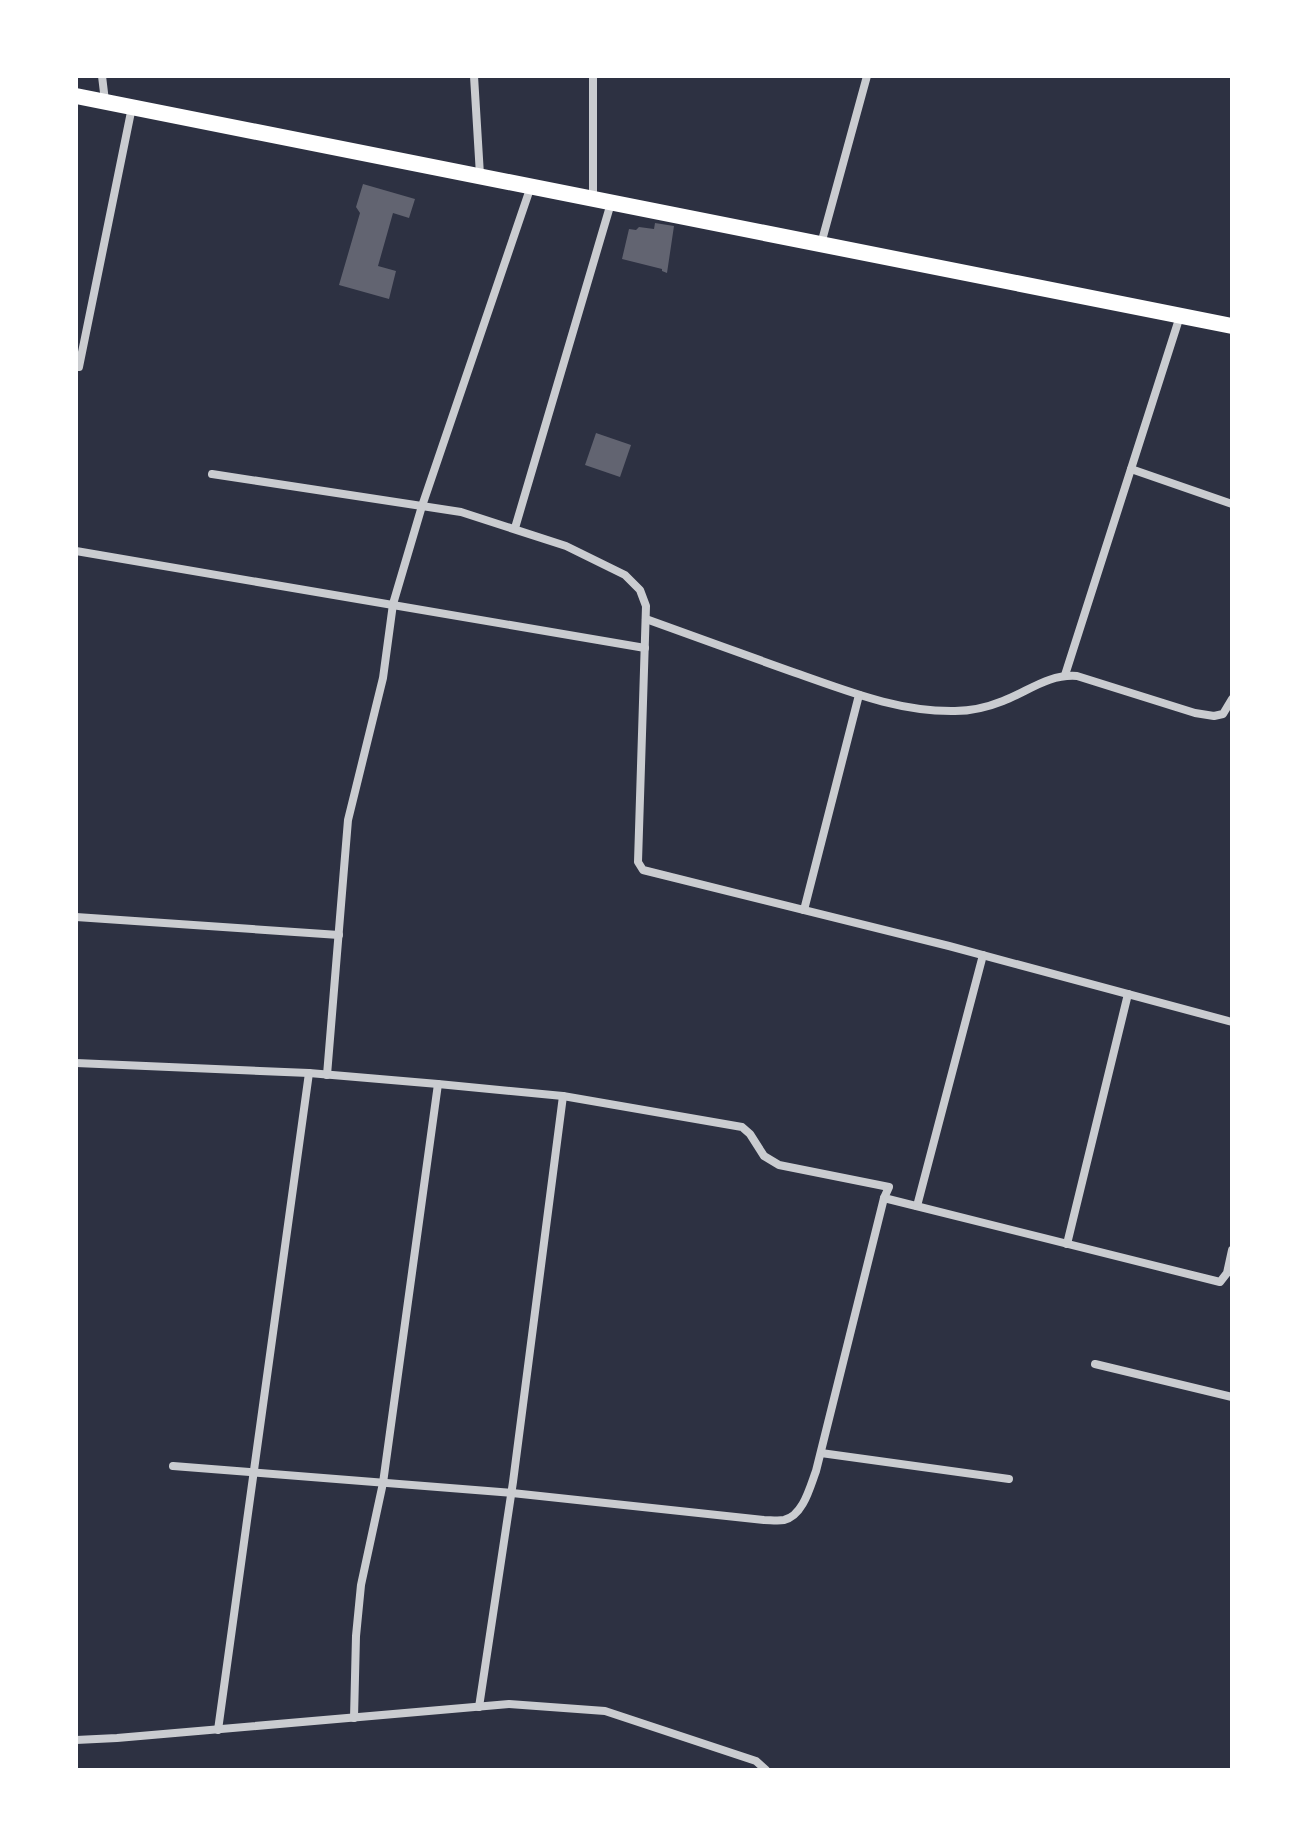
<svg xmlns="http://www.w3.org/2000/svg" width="1308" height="1846" font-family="'Libre Baskerville',serif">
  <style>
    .building { fill: #626471 }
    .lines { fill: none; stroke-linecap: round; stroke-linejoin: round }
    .minor { stroke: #caccd0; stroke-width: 8 }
    .secondary { stroke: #fff; stroke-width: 16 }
  </style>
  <rect width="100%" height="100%" fill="#2d3142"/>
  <g class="building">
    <path d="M 363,184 L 415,199 L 409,218 L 393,213 L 378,266 L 396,271 L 389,299 L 339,285 L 360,213 L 356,207 Z"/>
    <path d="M 655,223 L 674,226 L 667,273 L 662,271 L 662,269 L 622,259 L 629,229 L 636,230 L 639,227 L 654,229 Z"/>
    <path d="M 596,433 L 631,445 L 620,477 L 585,465 Z"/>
  </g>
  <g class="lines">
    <g class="minor">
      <path d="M 102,76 L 105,101"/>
      <path d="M 474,76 L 480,175"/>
      <path d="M 593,198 L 593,76"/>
      <path d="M 821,244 L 867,76"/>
      <path d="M 79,367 L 132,107"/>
      <path d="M 1131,469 L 1232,504"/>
      <path d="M 212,474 L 461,512 L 566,546 L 625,575 L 640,590 L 646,606 L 638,862 L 643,870 L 949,946 L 1232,1022"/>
      <path d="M 515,528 L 611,203"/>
      <path d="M 76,551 C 265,585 456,614 645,648"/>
      <path d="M 646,619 C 694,636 742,654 790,671 C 845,690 897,712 955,711 C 971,711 988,707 1003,701 C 1029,691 1048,674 1077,676 L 1195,713 L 1214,716 L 1223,714 L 1232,699"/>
      <path d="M 1065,675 L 1180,316"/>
      <path d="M 804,910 L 859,695"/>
      <path d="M 76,917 L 339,935"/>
      <path d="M 76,1063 L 309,1073 L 438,1084 L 563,1096 L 742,1127 L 750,1134 L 764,1156 L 779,1165 L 889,1187 L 884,1198 L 816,1471 C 810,1487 803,1516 784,1520 C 778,1521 770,1520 764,1520 L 512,1493 L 173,1466"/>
      <path d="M 327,1075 L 348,820 L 383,678 L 393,604 L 422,506 L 531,186"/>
      <path d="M 884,1198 L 1220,1282 L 1227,1273 L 1232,1250"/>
      <path d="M 917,1206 L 983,955"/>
      <path d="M 1067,1244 L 1128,994"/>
      <path d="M 1095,1364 L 1232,1397"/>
      <path d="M 821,1453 L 1009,1479"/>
      <path d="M 479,1707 L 513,1482 L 563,1096"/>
      <path d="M 354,1718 L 356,1636 L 361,1585 L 383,1483 L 438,1084"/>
      <path d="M 218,1730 L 309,1073"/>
      <path d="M 76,1740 L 117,1738 L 509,1704 L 605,1711 L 756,1761 L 766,1770"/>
    </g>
    <path class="secondary" d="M 76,96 L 1232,326"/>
  </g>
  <rect width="1308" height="1846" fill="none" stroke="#ffffff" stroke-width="156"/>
</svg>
